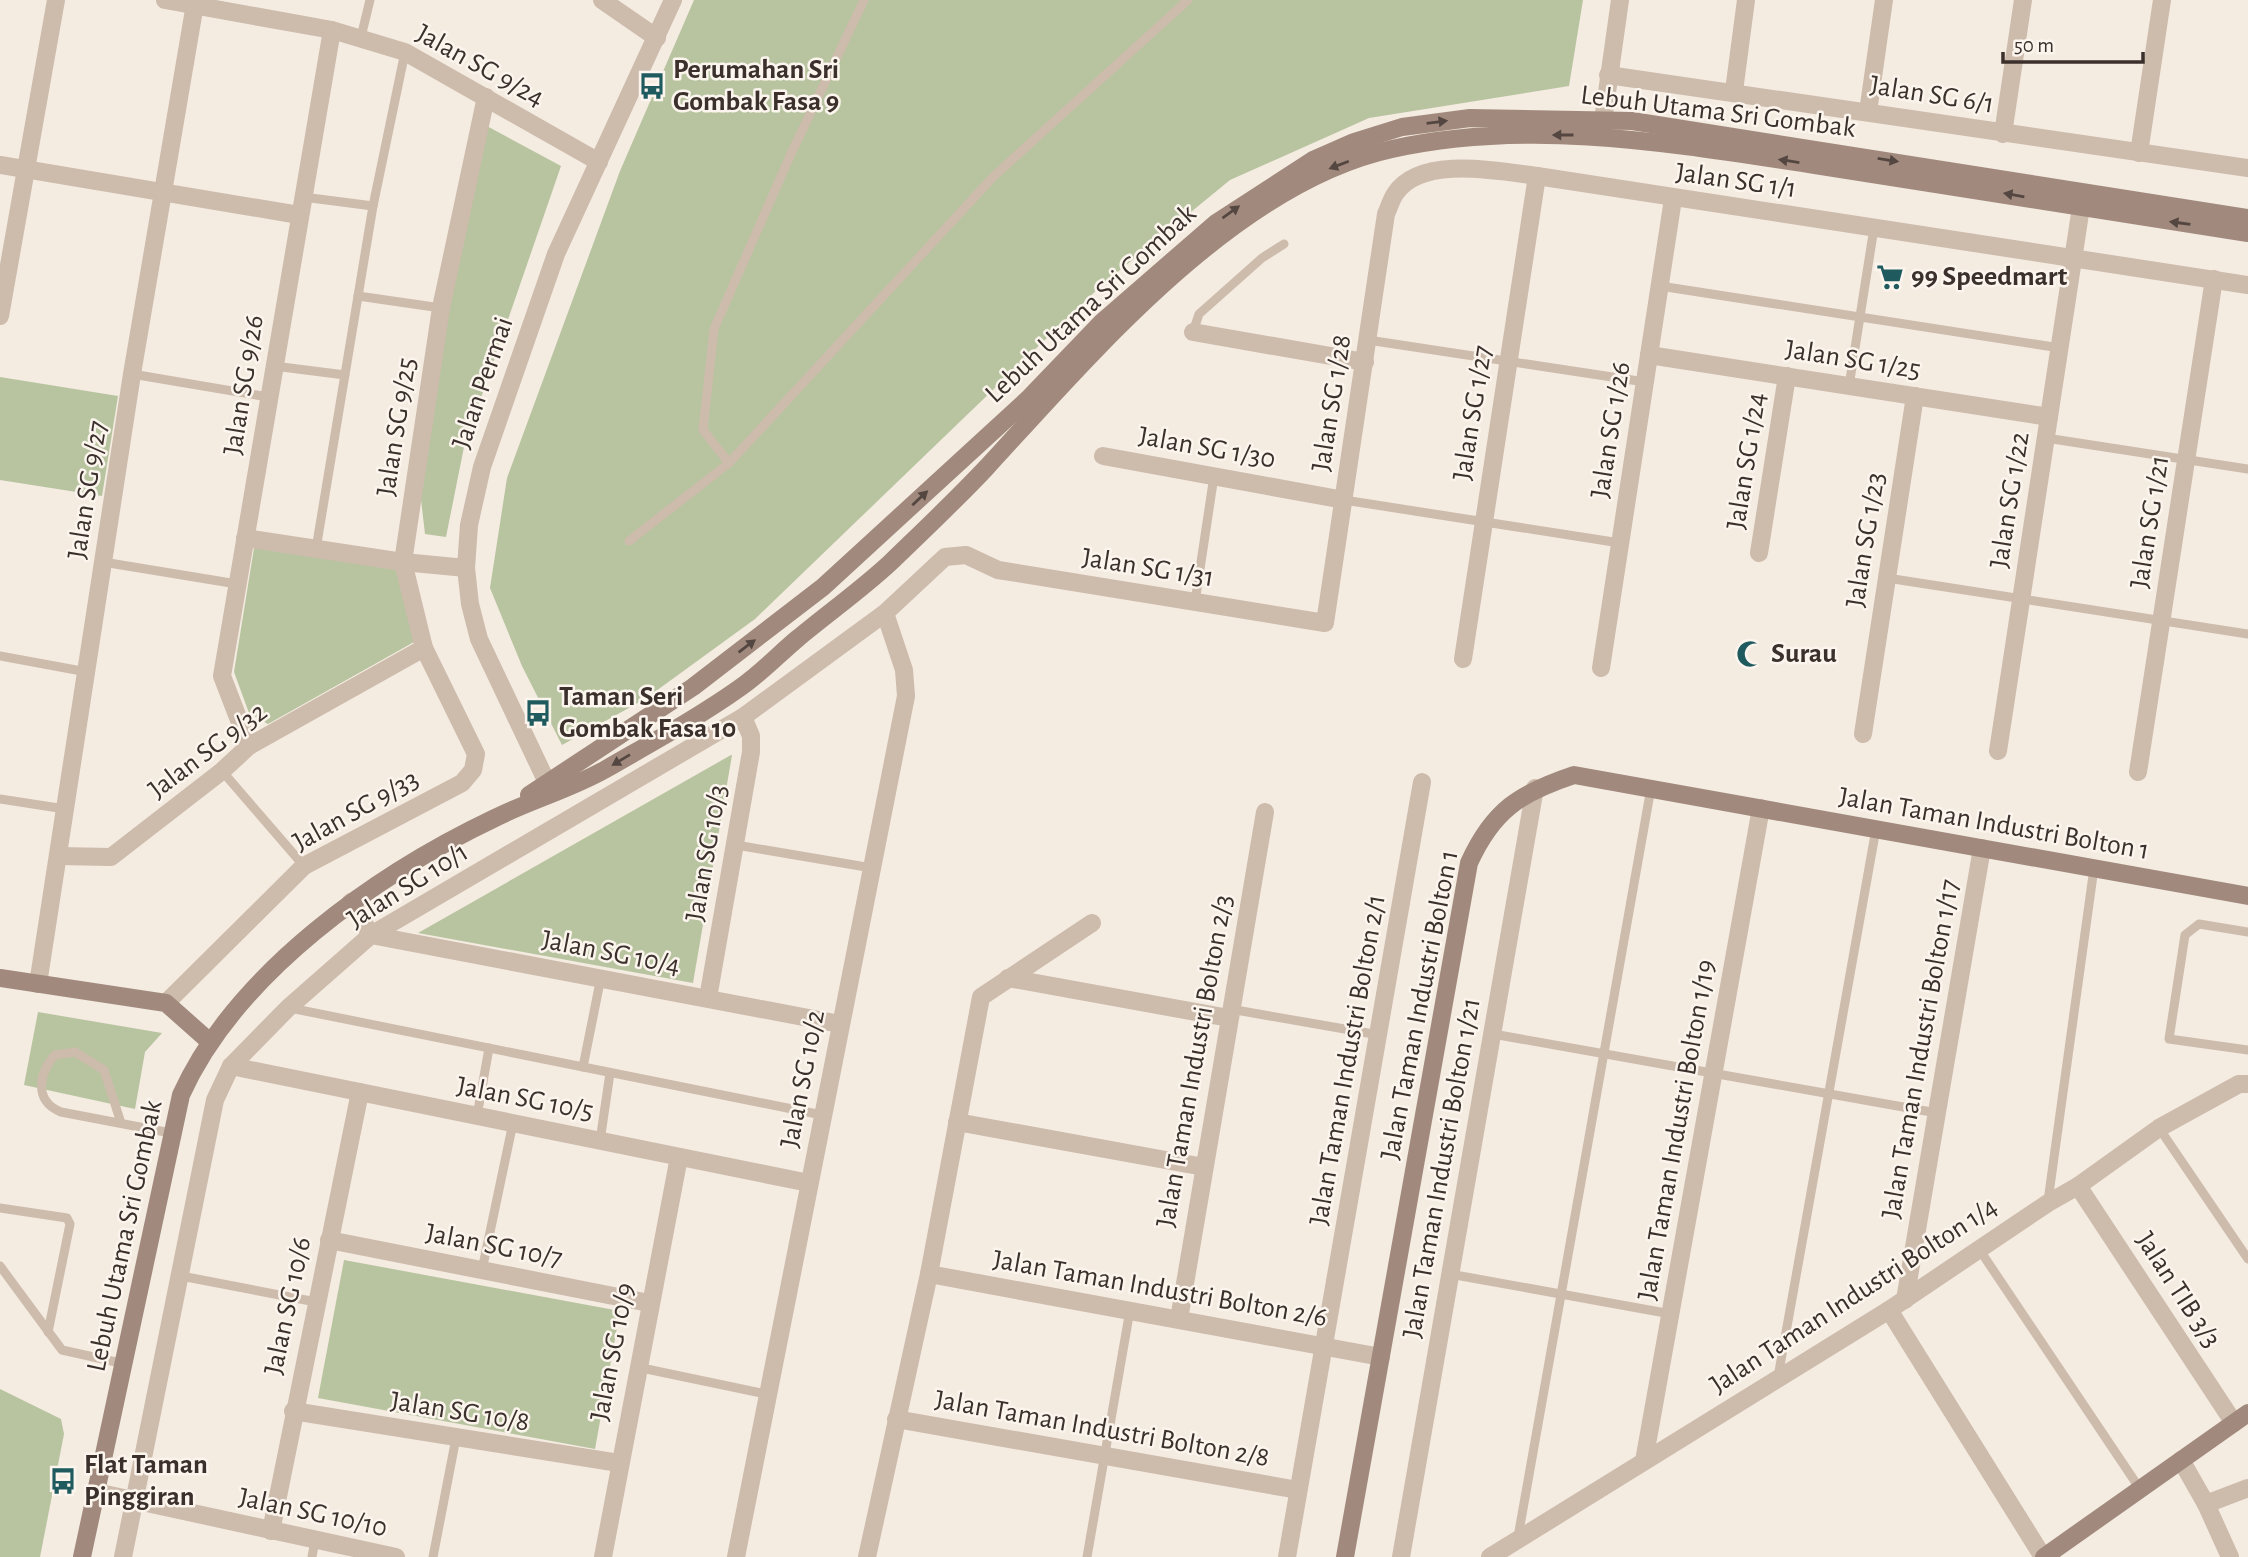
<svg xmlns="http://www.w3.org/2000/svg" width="2248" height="1557" font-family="'Alegreya Sans',sans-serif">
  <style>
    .green { fill: #b8c4a0 }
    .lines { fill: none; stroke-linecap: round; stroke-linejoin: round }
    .lane { stroke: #cdbbac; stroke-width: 9 }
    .street { stroke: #cdbbac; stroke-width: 18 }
    .secondary { stroke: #a18a7d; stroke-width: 18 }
    .oneway { fill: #544640 }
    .labels { text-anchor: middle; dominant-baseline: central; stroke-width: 5; stroke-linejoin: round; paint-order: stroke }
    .street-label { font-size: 28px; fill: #3b302b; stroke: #fbf5ee }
    .poi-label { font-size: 28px; font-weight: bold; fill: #3b302b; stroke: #fbf5ee; text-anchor: start }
  </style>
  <rect width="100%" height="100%" fill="#f4ebe1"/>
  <g class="green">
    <path d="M 694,0 L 1583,0 L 1569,86 L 1369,118 L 1230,180 L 1103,284 L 755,619 L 645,699 L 562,745 L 522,666 L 490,588 L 507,478 L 620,171 Z"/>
    <path d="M 485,125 L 561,166 L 464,447 L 446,537 L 425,534 L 420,491 L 458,249 Z"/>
    <path d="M 0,377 L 118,396 L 102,496 L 0,480 Z"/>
    <path d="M 254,548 L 399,569 L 414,642 L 268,724 L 249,713 L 234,672 Z"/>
    <path d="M 732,755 L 693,983 L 418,933 L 731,755 Z"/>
    <path d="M 38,1012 L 162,1033 L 145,1052 L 135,1109 L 24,1085 Z"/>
    <path d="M 344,1260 L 620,1311 L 595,1449 L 318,1398 Z"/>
    <path d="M 0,1389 L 61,1419 L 64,1434 L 40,1557 L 0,1557 Z"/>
  </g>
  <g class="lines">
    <g class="lane">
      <path d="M 864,0 L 790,156 L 714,329 L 703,430 L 729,463 L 993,177 L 1188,0"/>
      <path d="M 361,37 L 370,0"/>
      <path d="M 303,197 L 373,206"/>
      <path d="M 1660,286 L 2060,348"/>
      <path d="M 358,296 L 441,308"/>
      <path d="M 1193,332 L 1199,314 L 1262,258 L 1284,244"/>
      <path d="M 1368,340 L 1645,382"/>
      <path d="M 274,366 L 345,375"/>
      <path d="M 132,374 L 268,397"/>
      <path d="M 1849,386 L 1874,228"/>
      <path d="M 2046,438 L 2248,469"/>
      <path d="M 1344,500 L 1620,543"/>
      <path d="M 629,541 L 729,463"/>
      <path d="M 316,549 L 373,206 L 405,52"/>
      <path d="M 103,562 L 237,584"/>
      <path d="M 1887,578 L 2248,634"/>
      <path d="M 1195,602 L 1214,476"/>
      <path d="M 0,656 L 87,672"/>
      <path d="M 222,771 L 304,866"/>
      <path d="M 0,799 L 65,809"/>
      <path d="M 736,845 L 872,868"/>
      <path d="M 2248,932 L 2199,924 L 2185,935 L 2169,1039 L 2248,1050"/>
      <path d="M 290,1008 L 822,1115"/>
      <path d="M 1230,1009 L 1379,1035"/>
      <path d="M 1493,1034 L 1937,1113"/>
      <path d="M 583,1067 L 601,977"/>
      <path d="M 477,1116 L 489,1048"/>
      <path d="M 121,1123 L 104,1070 L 75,1052 L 55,1055 C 38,1074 34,1101 61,1112 L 171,1133"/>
      <path d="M 2159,1128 L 2248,1259"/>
      <path d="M 600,1141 L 610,1073"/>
      <path d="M 2048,1201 L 2094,868"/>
      <path d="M 0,1208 L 67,1218 L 70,1224 L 48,1332"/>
      <path d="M 1979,1249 L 2140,1489"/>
      <path d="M 0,1266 L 62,1350 L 125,1364"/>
      <path d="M 482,1270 L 513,1123"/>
      <path d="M 1450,1274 L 1671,1314"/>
      <path d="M 181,1276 L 316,1302"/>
      <path d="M 637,1367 L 766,1394"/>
      <path d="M 1778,1377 L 1876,829"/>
      <path d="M 1518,1537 L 1651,788"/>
      <path d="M 312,1557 L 315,1540"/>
      <path d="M 433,1557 L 456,1438"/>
      <path d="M 1087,1557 L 1130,1310"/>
    </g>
    <g class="street">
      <path d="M 165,0 L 332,30 L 405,52 L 599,162"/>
      <path d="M 602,0 L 657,38"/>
      <path d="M 1608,75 L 2248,168"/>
      <path d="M 1734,91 L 1746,0"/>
      <path d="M 1868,112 L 1884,0"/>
      <path d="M 2003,134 L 2023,0"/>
      <path d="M 1601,135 L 1620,0"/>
      <path d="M 2139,153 L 2162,0"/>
      <path d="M 0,165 L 299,215"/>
      <path d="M 0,316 L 56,0"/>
      <path d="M 1193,332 L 1365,362"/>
      <path d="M 1649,355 L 2049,417"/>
      <path d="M 1103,456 L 1344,500"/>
      <path d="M 245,538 L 403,562 L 466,568"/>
      <path d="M 1759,553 L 1787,376"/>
      <path d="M 1463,659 L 1537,176"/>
      <path d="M 1601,668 L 1673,199"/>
      <path d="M 1863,734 L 1915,396"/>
      <path d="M 249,746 L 222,676 L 332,30"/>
      <path d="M 1998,751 L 2083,194"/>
      <path d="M 2138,772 L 2214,279"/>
      <path d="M 552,793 L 479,639 L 470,604 L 466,568 L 469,525 L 482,467 L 556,254 L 673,0"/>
      <path d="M 58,856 L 111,857 L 222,771 L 249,746 L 424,648"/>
      <path d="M 351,902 L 371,935 L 840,1024"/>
      <path d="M 1008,978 L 1229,1018"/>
      <path d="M 38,984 L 132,374 L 195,4"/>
      <path d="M 708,998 L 751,752 L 751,736 L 743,717"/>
      <path d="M 166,1003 L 304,866 L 462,783 L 473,770 L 476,754 L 424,648 L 403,562 L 441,308 L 486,97"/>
      <path d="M 231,1066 L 809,1183"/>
      <path d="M 957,1122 L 1204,1167"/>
      <path d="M 2078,1186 L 2234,1423"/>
      <path d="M 329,1240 L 649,1303"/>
      <path d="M 929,1274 L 1381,1357"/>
      <path d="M 1905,1300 L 1982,848"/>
      <path d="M 1889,1310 L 2043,1557"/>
      <path d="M 1179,1319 L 1265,812"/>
      <path d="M 293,1411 L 619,1463"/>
      <path d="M 896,1419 L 1298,1490"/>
      <path d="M 2181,1460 L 2206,1504 L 2230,1557"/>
      <path d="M 1644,1461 L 1761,808"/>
      <path d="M 96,1492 L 396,1557"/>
      <path d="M 2206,1504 L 2248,1488"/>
      <path d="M 271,1531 L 360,1092"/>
      <path d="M 123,1557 L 215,1100 L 231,1066 L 288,1008 L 371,935 L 743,717 L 885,613 L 945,557 L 966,555 L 998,570 L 1325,623 L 1386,214 C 1389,208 1391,200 1395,194 C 1420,155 1498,171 1537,176 L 2248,285"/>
      <path d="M 603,1557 L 679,1157"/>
      <path d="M 736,1557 L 906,696 L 904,670 L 885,613"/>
      <path d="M 867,1557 L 929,1274 L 981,997 L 1092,923"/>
      <path d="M 1287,1557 L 1422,782"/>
      <path d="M 1401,1557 L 1535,788"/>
      <path d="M 1490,1557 L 1889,1310 L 2048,1203 L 2078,1186 L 2159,1128 L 2239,1084 L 2248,1084"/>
    </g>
    <g class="secondary">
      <path d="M 529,795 L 693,687 L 823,587 L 1028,399 L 1102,322 L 1216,223 L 1313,160 L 1354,142 L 1402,127 L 1470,118 L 1632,121 L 2248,218"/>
      <path d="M 0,978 L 166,1003 L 210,1042"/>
      <path d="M 82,1557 L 181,1095 C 236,973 377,874 495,818 C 531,800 571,789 606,769 C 651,743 699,717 741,687 C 761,673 778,655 797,639 C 828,613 861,590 891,562 C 923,531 956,500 986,468 C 1091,354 1235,183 1392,149 C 1533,118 1675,144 1815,165 C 1960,187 2103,211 2248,233"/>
      <path d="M 1345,1557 L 1469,863 C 1493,810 1520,793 1574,775 L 2248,896"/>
      <path d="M 2044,1557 L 2248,1413"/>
    </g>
  </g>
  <defs><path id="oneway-solid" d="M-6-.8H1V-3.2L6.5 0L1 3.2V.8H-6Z" transform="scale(1.75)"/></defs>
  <g class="oneway">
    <use href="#oneway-solid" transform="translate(1437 122) rotate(-7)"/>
    <use href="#oneway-solid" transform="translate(1563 135) rotate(-180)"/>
    <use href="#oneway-solid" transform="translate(1888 160) rotate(9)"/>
    <use href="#oneway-solid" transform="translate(1789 161) rotate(-171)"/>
    <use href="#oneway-solid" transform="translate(1339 165) rotate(159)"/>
    <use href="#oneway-solid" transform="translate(2014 195) rotate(-170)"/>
    <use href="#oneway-solid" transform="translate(1231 212) rotate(-36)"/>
    <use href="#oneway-solid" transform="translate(2180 223) rotate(-172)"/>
    <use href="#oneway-solid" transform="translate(920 498) rotate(-43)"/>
    <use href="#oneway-solid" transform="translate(747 646) rotate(-37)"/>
    <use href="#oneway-solid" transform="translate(621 760) rotate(149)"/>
  </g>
  <defs>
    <symbol id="bus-bare" viewBox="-9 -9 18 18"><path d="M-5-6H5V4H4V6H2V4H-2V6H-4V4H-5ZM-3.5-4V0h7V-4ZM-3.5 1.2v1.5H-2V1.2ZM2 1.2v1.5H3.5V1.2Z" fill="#1f5a5e" stroke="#fbf5ee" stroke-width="2.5" paint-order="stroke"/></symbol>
    <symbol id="supermarket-bare" viewBox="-9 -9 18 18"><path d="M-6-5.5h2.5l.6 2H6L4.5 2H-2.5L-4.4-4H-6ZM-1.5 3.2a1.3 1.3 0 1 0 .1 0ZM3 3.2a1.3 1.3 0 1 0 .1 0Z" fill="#1f5a5e" stroke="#fbf5ee" stroke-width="2.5" paint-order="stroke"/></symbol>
    <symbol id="mosque-bare" viewBox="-9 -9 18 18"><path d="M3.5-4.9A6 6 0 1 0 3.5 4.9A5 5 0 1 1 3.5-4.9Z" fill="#1f5a5e" stroke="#fbf5ee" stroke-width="2.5" paint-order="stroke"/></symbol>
  </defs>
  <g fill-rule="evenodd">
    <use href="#bus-bare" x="633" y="67" width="38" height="38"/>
    <use href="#supermarket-bare" x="1871" y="258" width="38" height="38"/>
    <use href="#mosque-bare" x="1731" y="635" width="38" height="38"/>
    <use href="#bus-bare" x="519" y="694" width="38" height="38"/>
    <use href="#bus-bare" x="44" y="1462" width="38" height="38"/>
  </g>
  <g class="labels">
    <g class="street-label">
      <text transform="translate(480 66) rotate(29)">Jalan SG 9/24</text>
      <text transform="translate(1932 95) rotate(9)">Jalan SG 6/1</text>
      <text transform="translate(1718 112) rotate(7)">Lebuh Utama Sri Gombak</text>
      <text transform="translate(1736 181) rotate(8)">Jalan SG 1/1</text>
      <text transform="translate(1091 304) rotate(-43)">Lebuh Utama Sri Gombak</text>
      <text transform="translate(1853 360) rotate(9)">Jalan SG 1/25</text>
      <text transform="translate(483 383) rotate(-71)">Jalan Permai</text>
      <text transform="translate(244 385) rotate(-81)">Jalan SG 9/26</text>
      <text transform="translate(1332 403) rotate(-81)">Jalan SG 1/28</text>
      <text transform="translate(1473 413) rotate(-81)">Jalan SG 1/27</text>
      <text transform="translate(397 427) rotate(-81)">Jalan SG 9/25</text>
      <text transform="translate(1611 430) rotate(-81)">Jalan SG 1/26</text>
      <text transform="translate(1207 448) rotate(10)">Jalan SG 1/30</text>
      <text transform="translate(1747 461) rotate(-81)">Jalan SG 1/24</text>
      <text transform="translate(88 490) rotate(-81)">Jalan SG 9/27</text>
      <text transform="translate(2010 500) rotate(-81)">Jalan SG 1/22</text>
      <text transform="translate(2150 522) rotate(-81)">Jalan SG 1/21</text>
      <text transform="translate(1866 540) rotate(-81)">Jalan SG 1/23</text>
      <text transform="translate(1148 568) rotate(9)">Jalan SG 1/31</text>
      <text transform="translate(208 751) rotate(-37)">Jalan SG 9/32</text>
      <text transform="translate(356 811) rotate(-29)">Jalan SG 9/33</text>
      <text transform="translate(1994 824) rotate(10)">Jalan Taman Industri Bolton 1</text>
      <text transform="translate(707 853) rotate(-80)">Jalan SG 10/3</text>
      <text transform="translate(408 886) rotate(-32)">Jalan SG 10/1</text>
      <text transform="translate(611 953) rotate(11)">Jalan SG 10/4</text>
      <text transform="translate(1420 1005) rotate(-79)">Jalan Taman Industri Bolton 1</text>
      <text transform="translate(1921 1049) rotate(-80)">Jalan Taman Industri Bolton 1/17</text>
      <text transform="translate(1348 1060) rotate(-80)">Jalan Taman Industri Bolton 2/1</text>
      <text transform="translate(1195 1061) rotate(-80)">Jalan Taman Industri Bolton 2/3</text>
      <text transform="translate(803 1079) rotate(-79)">Jalan SG 10/2</text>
      <text transform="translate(525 1099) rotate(11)">Jalan SG 10/5</text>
      <text transform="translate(1677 1130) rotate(-80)">Jalan Taman Industri Bolton 1/19</text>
      <text transform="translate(1442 1168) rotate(-80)">Jalan Taman Industri Bolton 1/21</text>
      <text transform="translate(125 1236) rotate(-78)">Lebuh Utama Sri Gombak</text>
      <text transform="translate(494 1246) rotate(11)">Jalan SG 10/7</text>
      <text transform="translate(1160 1289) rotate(10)">Jalan Taman Industri Bolton 2/6</text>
      <text transform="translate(2178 1290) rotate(57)">Jalan TIB 3/3</text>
      <text transform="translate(1854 1296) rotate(-33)">Jalan Taman Industri Bolton 1/4</text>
      <text transform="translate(288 1306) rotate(-78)">Jalan SG 10/6</text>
      <text transform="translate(613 1352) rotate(-79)">Jalan SG 10/9</text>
      <text transform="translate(460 1412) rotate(9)">Jalan SG 10/8</text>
      <text transform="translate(1102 1429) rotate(10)">Jalan Taman Industri Bolton 2/8</text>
      <text transform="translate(313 1513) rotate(12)">Jalan SG 10/10</text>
    </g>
    <g class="poi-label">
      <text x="673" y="70">Perumahan Sri<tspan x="673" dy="32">Gombak Fasa 9</tspan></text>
      <text x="1911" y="277">99 Speedmart</text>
      <text x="1771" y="654">Surau</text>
      <text x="559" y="697">Taman Seri<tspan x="559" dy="32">Gombak Fasa 10</tspan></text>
      <text x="84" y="1465">Flat Taman<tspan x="84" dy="32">Pinggiran</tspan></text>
    </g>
  </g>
  <path d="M2003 52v10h140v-10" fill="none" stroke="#3b302b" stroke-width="3.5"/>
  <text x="2014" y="52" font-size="21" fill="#3b302b" stroke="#fbf5ee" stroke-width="5" paint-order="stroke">50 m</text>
</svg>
